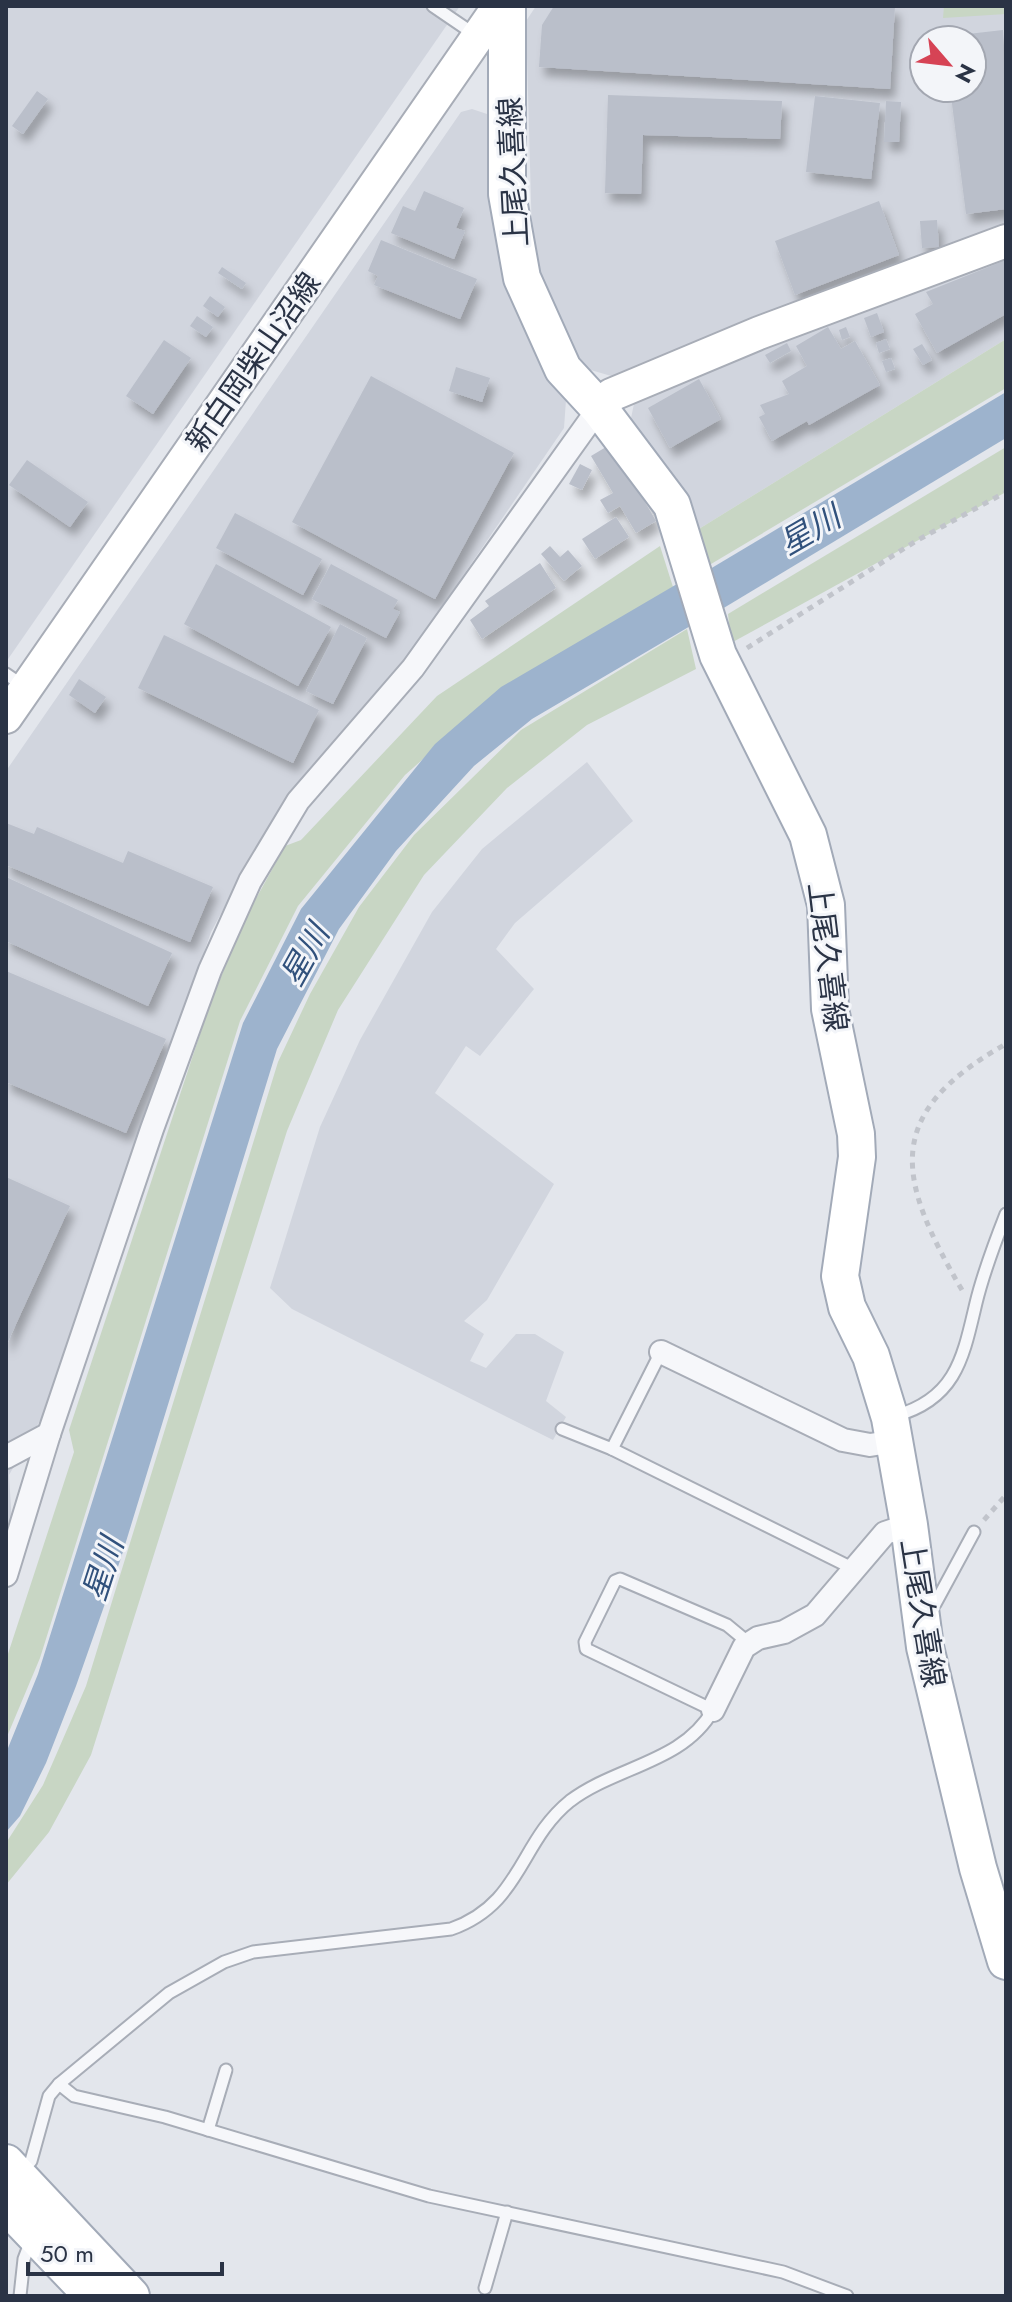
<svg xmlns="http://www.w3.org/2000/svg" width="1012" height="2302" font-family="Jost,'Noto Sans JP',sans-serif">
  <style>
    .built { fill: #d1d5de; fill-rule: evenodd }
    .green { fill: #c8d6c4 }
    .water { fill: #9db3cd }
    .building { fill: #babfca; filter: url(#shadow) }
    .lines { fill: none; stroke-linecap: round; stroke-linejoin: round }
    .lane-casing { stroke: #a8adb7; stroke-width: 15 }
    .street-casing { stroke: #a8adb7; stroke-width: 26 }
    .secondary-casing { stroke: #a8adb7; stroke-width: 36 }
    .primary-casing { stroke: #a2aab8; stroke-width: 40 }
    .path { stroke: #c1c4cb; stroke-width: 5; stroke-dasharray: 6 6; stroke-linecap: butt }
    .lane { stroke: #f6f7fa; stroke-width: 11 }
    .street { stroke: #f6f7fa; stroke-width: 22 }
    .secondary { stroke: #fff; stroke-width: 32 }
    .primary { stroke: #fff; stroke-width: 36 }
    .labels { text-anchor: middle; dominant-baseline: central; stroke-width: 6; stroke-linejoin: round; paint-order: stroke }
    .street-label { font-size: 30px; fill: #2a3345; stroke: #f3f5f9 }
    .water-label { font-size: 32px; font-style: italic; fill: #31517c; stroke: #f3f5f9 }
  </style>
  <defs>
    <filter id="shadow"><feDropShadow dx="5" dy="9" stdDeviation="4" flood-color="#0004"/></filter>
  </defs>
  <rect width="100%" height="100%" fill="#e3e6ec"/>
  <g class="built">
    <path d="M 6,6 L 460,6 L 6,662 Z"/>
    <path d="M 536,6 L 1006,6 L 1006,227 L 618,378 L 584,368 L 539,275 L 532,237 L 526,21 ZM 924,40 L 972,40 L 972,88 L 924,88 Z"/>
    <path d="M 472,109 L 493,116 L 512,297 L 531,343 L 566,400 L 564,428 L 400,668 L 307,771 L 263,836 L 211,932 L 46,1410 L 9,1475 L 12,1524 L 6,1540 L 6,771 L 461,112 Z"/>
    <path d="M 1006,255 L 1006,339 L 694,532 L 630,423 L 635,399 Z"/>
    <path d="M 587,762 L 633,821 L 515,923 L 496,949 L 534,989 L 480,1056 L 466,1046 L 435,1093 L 554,1184 L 487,1300 L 464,1321 L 484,1334 L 470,1361 L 486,1368 L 516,1334 L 535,1334 L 564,1352 L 546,1401 L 566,1417 L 553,1440 L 292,1309 L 270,1288 L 320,1127 L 360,1040 L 432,912 L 482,849 Z"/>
  </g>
  <g class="green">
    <path d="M 944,6 L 1006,6 L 1006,14 L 943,18 Z"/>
    <path d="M 1006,339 L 1006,388 L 706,567 L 694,532 Z"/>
    <path d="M 1006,447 L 1006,492 L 731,643 L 728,614 Z"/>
    <path d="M 660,546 L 673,587 L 500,691 L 405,775 L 298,906 L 240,1021 L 40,1658 L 6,1739 L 6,1660 L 74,1452 L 69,1430 L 208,1010 L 241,926 L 285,846 L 301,840 L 437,696 Z"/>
    <path d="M 687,629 L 696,669 L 587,725 L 507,788 L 424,875 L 338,1010 L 287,1131 L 91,1755 L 49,1832 L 6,1885 L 6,1843 L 43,1785 L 86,1686 L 278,1062 L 310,994 L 359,907 L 414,835 L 521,730 Z"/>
  </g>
  <g class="water">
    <path d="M 1006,392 L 1006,438 L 722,609 L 710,569 Z"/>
    <path d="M 677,584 L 692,625 L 532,719 L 474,766 L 396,851 L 339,929 L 277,1049 L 121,1558 L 76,1686 L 46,1763 L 20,1816 L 6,1832 L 6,1753 L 38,1674 L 243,1023 L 301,909 L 435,744 L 501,687 Z"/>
  </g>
  <g class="building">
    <path d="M 554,6 L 895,6 L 890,89 L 539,67 L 542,25 Z"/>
    <path d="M 1003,30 L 1006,209 L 966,214 L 951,96 L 953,88 L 972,88 L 972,40 L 967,40 L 968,34 Z"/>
    <path d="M 37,91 L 48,99 L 23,134 L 12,126 Z"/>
    <path d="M 608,95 L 782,101 L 780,139 L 643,135 L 641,194 L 605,193 Z"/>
    <path d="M 815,96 L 880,103 L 871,179 L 806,172 Z"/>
    <path d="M 886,101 L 901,102 L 899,142 L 884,142 Z"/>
    <path d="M 424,191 L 464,208 L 456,228 L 465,231 L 454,259 L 391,233 L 403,206 L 415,211 Z"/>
    <path d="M 879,201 L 899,255 L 795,295 L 775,241 Z"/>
    <path d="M 937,220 L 939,247 L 922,248 L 920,221 Z"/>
    <path d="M 381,240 L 477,279 L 460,319 L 374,285 L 378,276 L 368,271 Z"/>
    <path d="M 1006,260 L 1006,314 L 937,353 L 915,314 L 933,304 L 926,292 Z"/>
    <path d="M 222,267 L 246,283 L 242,289 L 218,273 Z"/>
    <path d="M 210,296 L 225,307 L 218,317 L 203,306 Z"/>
    <path d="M 877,313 L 884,332 L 871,337 L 864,318 Z"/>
    <path d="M 197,316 L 213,327 L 206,337 L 190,326 Z"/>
    <path d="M 828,327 L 841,349 L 855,341 L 880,385 L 809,425 L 807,421 L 772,441 L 759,417 L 765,414 L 760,405 L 789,394 L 782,381 L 807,366 L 796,346 Z"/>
    <path d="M 846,327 L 850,337 L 842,340 L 839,330 Z"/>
    <path d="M 886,339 L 890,349 L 879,353 L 876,343 Z"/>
    <path d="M 164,340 L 191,358 L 153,414 L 126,396 Z"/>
    <path d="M 787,343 L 791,351 L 770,363 L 765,355 Z"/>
    <path d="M 922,344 L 932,360 L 923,365 L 913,349 Z"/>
    <path d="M 891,358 L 895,369 L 886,372 L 882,361 Z"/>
    <path d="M 456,367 L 490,378 L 482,402 L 449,391 Z"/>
    <path d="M 371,376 L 514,453 L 435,599 L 292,522 Z"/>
    <path d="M 699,379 L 721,419 L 670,448 L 648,408 Z"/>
    <path d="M 611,444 L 656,521 L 636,533 L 620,506 L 608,513 L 600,500 L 613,493 L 591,456 Z"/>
    <path d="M 27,460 L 88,502 L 70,527 L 9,485 Z"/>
    <path d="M 580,464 L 592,470 L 582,490 L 569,484 Z"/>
    <path d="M 235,513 L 322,559 L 303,595 L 216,548 Z"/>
    <path d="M 616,517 L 629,537 L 595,559 L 582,539 Z"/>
    <path d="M 550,546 L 560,557 L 568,550 L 582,566 L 564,581 L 541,554 Z"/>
    <path d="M 540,563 L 556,588 L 482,639 L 470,620 L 489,606 L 485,601 Z"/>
    <path d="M 216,564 L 331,627 L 298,686 L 184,624 Z"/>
    <path d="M 331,564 L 398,600 L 393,609 L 400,612 L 386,638 L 312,599 Z"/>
    <path d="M 340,624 L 367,638 L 333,704 L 306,691 Z"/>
    <path d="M 164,635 L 319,710 L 293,763 L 138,688 Z"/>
    <path d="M 79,679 L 106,697 L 95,713 L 69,695 Z"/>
    <path d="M 6,823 L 34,834 L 37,827 L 123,863 L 128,851 L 213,887 L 190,942 L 6,865 Z"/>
    <path d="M 6,877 L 172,953 L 148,1006 L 6,941 Z"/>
    <path d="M 6,971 L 166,1039 L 126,1133 L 6,1082 Z"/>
    <path d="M 6,1177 L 70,1206 L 6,1346 Z"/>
  </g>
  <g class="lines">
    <defs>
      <g id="lane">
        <path d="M 433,6 L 477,36"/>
        <path d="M 6,674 L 22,685"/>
        <path d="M 895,1416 C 956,1399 963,1358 976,1303 C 983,1274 995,1242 1006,1214"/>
        <path d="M 562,1429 L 612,1449 L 854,1569"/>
        <path d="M 612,1449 L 661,1352"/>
        <path d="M 927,1607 L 935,1604 L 974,1532"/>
        <path d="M 59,2084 L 74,2096 L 165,2117 L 429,2196 L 783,2272 L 847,2296"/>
        <path d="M 208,2130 L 226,2070"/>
        <path d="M 21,2171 L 31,2161 L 49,2096 L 59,2084 L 169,1993 L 224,1962 L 253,1952 L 451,1929 C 522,1904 519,1842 570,1801 C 616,1766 683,1763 713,1710 L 586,1649 L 585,1642 L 615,1581 L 620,1579 L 727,1625 L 750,1644"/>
        <path d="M 485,2288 L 507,2212"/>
        <path d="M 20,2296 L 24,2259 L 32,2238"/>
      </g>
      <g id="street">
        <path d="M 661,1352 L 843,1440 L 870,1445 L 895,1441"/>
        <path d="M 6,1457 L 49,1434"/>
        <path d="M 6,1575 L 49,1434 L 152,1129 L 210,970 L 250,881 L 298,801 L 413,668 L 599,408"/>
        <path d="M 713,1710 L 744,1647 L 758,1638 L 784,1632 L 815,1615 L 885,1533 L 909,1525"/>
      </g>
      <g id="secondary">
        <path d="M 599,408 L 611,395 L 759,333 L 1006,241"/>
        <path d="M 6,717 L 499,6"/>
      </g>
      <g id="primary">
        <path d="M 507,6 L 507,194 L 522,278 L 563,369 L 599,408 L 672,505 L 718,655 L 808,835 L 826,905 L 830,1009 L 856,1134 L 857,1157 L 840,1276 L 847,1307 L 871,1356 L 890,1418 L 909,1525 L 925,1647 L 978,1868 L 1006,1961"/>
        <path d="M 6,2163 L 131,2296"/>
        <path d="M 6,2205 L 93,2296"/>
      </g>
    </defs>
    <use href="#lane" class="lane-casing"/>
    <use href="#street" class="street-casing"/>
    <use href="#secondary" class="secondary-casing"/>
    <use href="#primary" class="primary-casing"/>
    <g class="path">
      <path d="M 747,648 L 916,541 L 1006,492"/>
      <path d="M 962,1290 C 897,1179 881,1114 1006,1044"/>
      <path d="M 984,1520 L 1006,1495"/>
    </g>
    <use href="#lane" class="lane"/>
    <use href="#street" class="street"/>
    <use href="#secondary" class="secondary"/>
    <use href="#primary" class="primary"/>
  </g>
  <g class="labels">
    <g class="street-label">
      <text transform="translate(513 172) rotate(-93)">上尾久喜線</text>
      <text transform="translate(253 362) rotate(-55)">新白岡柴山沼線</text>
      <text transform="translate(828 957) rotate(83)">上尾久喜線</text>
      <text transform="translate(923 1613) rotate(81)">上尾久喜線</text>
    </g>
    <g class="water-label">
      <text transform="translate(810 530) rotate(-30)">星川</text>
      <text transform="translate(305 955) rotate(-61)">星川</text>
      <text transform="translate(103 1569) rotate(-72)">星川</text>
    </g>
  </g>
  <rect width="1012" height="2302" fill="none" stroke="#2a3345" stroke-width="16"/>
  <g transform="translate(948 64) rotate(118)"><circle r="38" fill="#f3f5f9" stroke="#a3a7b1" stroke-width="2"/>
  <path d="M0-6L14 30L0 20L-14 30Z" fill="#d64355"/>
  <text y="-12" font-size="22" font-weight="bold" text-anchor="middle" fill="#2a3345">N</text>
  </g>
  <path d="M28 2262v12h194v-12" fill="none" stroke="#2a3345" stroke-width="4"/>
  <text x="40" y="2262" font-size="24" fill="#2a3345" stroke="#f3f5f9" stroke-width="6" paint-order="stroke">50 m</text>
</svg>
